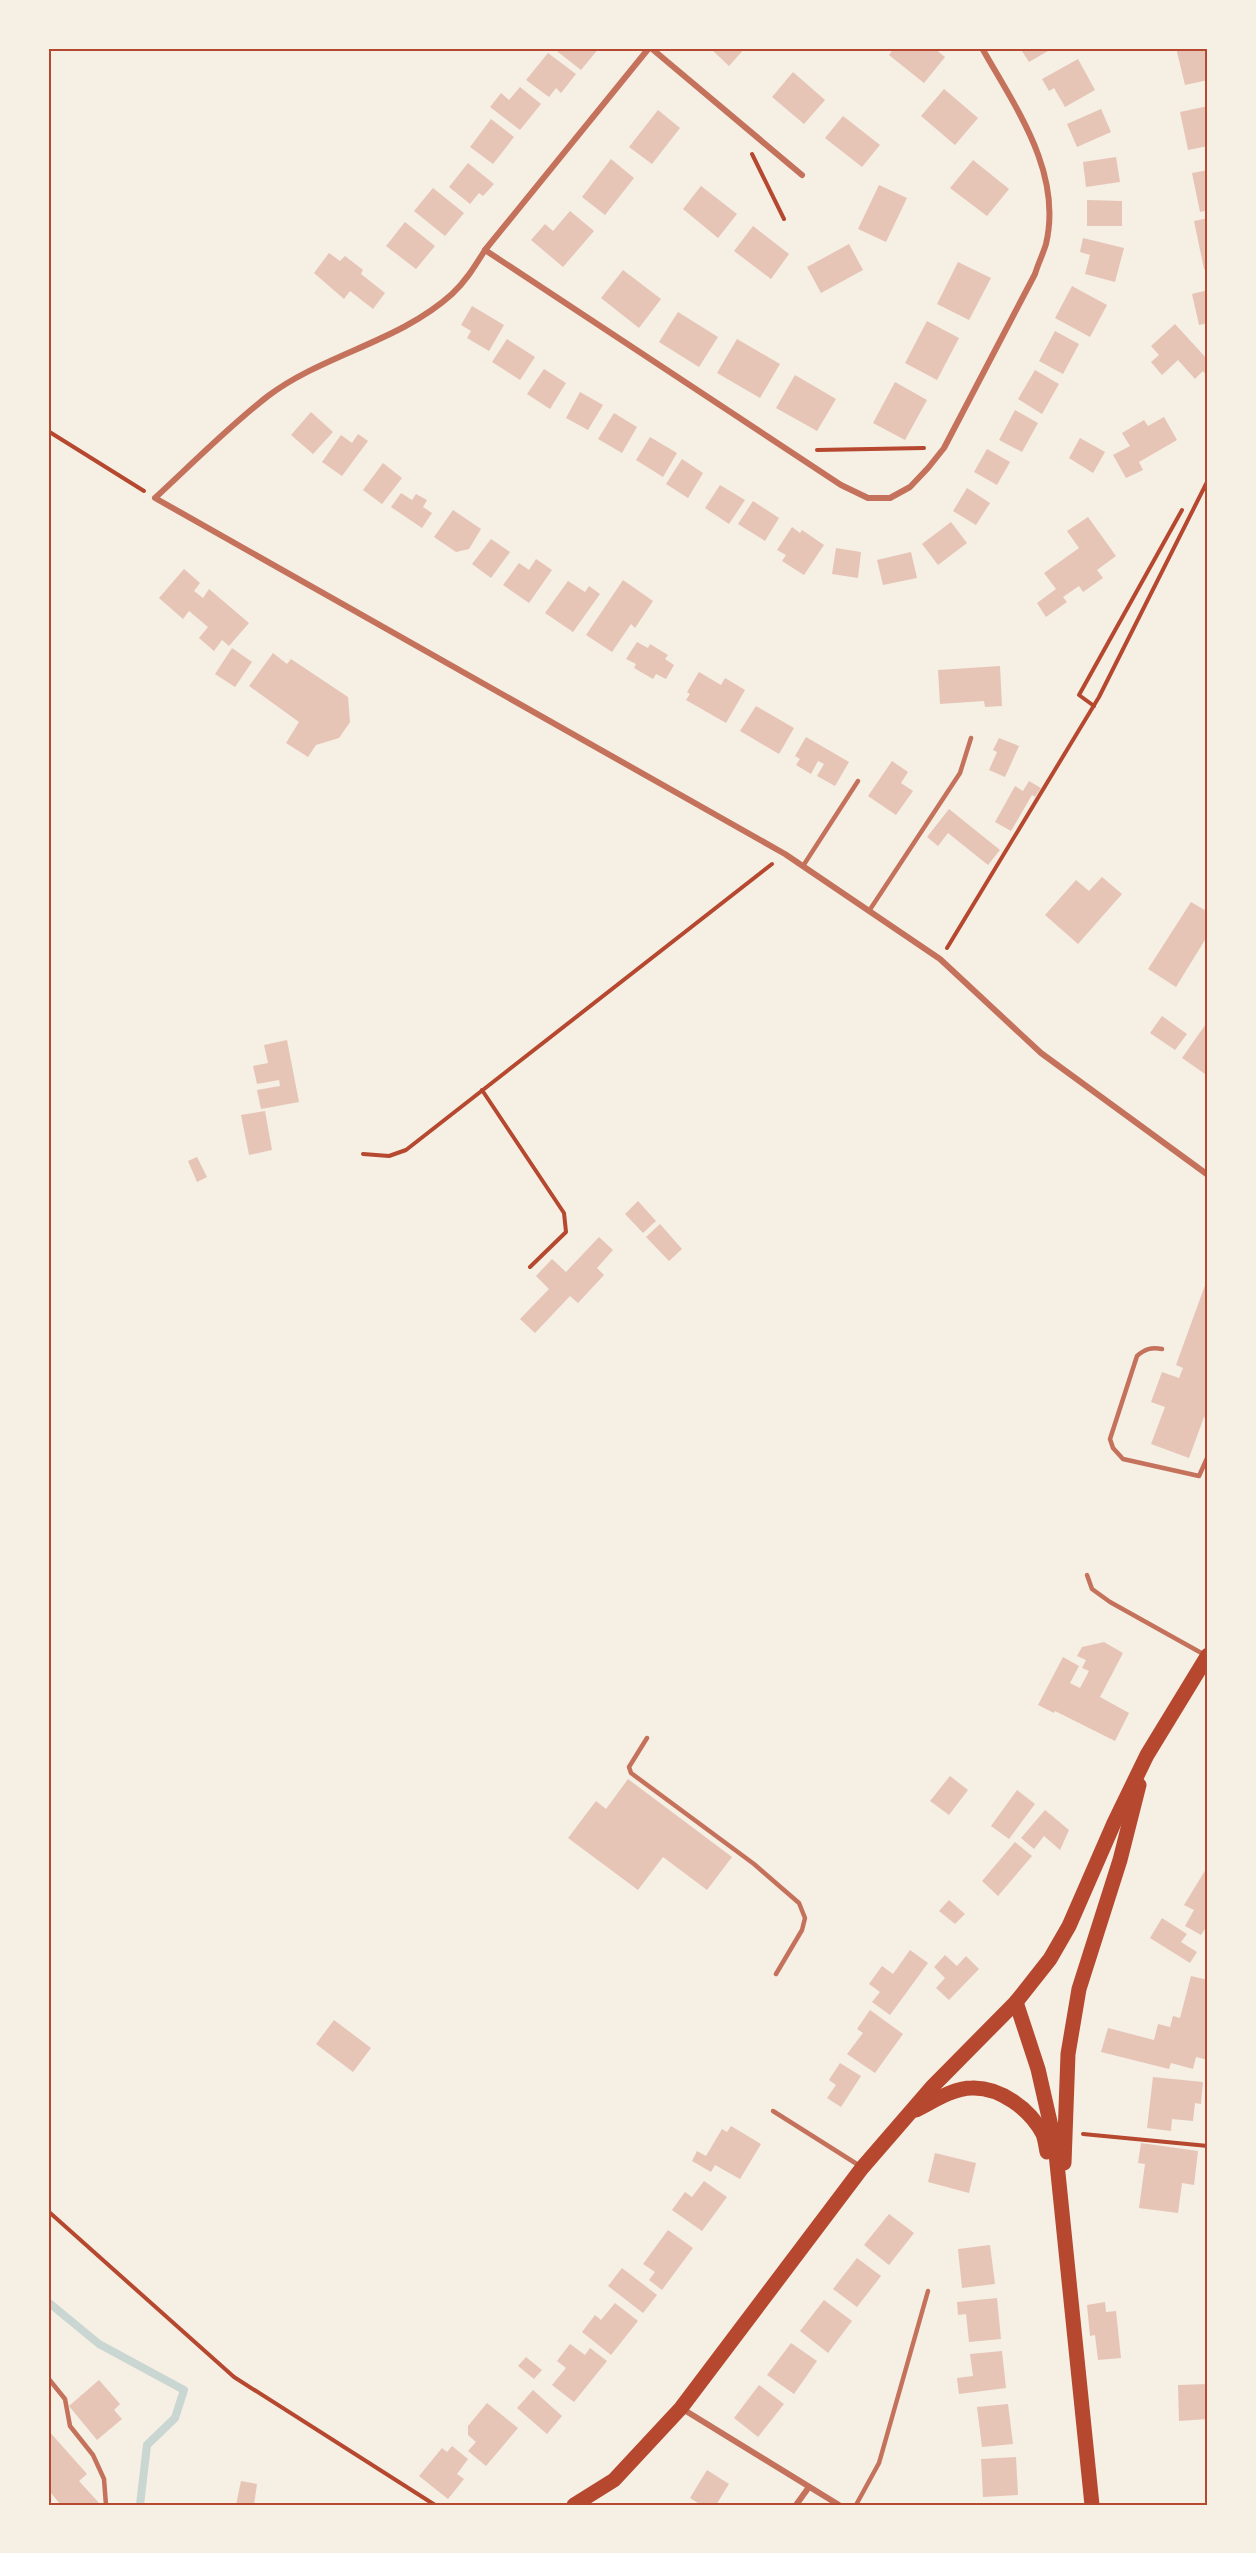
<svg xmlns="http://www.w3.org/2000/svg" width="1256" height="2553" font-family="'Exo 2',sans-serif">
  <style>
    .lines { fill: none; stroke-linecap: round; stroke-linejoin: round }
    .stream { stroke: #c9d6d2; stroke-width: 8 }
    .building { fill: #e6c5b7 }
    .path { stroke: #b5482f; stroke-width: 4 }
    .service { stroke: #c5725c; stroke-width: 4.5 }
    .minor { stroke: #c5725c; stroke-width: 6 }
    .primary { stroke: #b5482f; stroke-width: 15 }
    .neatline { fill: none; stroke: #b5482f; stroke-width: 2 }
  </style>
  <rect width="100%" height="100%" fill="#f6efe4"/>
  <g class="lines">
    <path class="stream" d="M 48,2302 L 99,2344 L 184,2390 L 175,2418 L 147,2445 L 140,2505"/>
  </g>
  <g class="building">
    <path d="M 553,48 L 599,48 L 581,70 Z"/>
    <path d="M 710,48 L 745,48 L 729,66 Z"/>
    <path d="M 894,48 L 934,48 L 945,57 L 924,83 L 889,55 Z"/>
    <path d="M 1020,48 L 1053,48 L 1029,62 Z"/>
    <path d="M 1176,48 L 1208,48 L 1208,80 L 1185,85 Z"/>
    <path d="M 548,53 L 576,74 L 561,93 L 556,88 L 549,97 L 526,80 Z"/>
    <path d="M 1078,59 L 1095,90 L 1065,107 L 1054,88 L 1049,91 L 1042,79 Z"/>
    <path d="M 793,72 L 825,100 L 804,124 L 772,97 Z"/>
    <path d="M 520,87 L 541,104 L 520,130 L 490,107 L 501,93 L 509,100 Z"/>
    <path d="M 944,89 L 978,118 L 955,145 L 921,116 Z"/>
    <path d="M 1208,106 L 1208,146 L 1188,150 L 1180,112 Z"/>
    <path d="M 1101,109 L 1111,132 L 1077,147 L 1067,124 Z"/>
    <path d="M 658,110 L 680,128 L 652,164 L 629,147 Z"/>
    <path d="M 843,116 L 880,145 L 862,167 L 825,138 Z"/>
    <path d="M 491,119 L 514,137 L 493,164 L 470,147 Z"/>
    <path d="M 1116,157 L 1120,182 L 1086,187 L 1083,162 Z"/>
    <path d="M 611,159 L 634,178 L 605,215 L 582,197 Z"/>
    <path d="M 973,160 L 1009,189 L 987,216 L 950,188 Z"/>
    <path d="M 468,163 L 494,184 L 483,196 L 479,193 L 470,204 L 449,187 Z"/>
    <path d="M 1208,170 L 1208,210 L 1200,212 L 1192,173 Z"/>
    <path d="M 879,185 L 907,198 L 886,242 L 858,229 Z"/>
    <path d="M 701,186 L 737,214 L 718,238 L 683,209 Z"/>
    <path d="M 433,188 L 464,213 L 445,236 L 414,211 Z"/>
    <path d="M 1087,200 L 1122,201 L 1122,226 L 1087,226 Z"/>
    <path d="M 570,211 L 594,231 L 563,267 L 531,240 L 545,224 L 553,231 Z"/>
    <path d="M 1208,218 L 1208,269 L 1204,269 L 1194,221 Z"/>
    <path d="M 405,222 L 435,246 L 416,269 L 386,246 Z"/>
    <path d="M 753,226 L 789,254 L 771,279 L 734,251 Z"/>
    <path d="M 1083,238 L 1124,248 L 1115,282 L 1085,274 L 1090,255 L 1080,252 Z"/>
    <path d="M 849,244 L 863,270 L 821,293 L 807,267 Z"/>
    <path d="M 329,253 L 340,261 L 345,256 L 363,270 L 361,274 L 385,293 L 373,309 L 350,291 L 344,299 L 314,273 Z"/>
    <path d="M 958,262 L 991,278 L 969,320 L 937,304 Z"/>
    <path d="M 623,270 L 661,299 L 639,328 L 601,298 Z"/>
    <path d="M 1072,286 L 1107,305 L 1090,337 L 1055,318 Z"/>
    <path d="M 1208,290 L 1208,323 L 1199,325 L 1192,294 Z"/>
    <path d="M 472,306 L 504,325 L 489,351 L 467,338 L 471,331 L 461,325 Z"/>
    <path d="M 678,312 L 718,337 L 699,367 L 659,342 Z"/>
    <path d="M 927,321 L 959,338 L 937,380 L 905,363 Z"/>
    <path d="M 1175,324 L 1208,360 L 1208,377 L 1203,371 L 1195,379 L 1178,360 L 1162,375 L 1151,362 L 1159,355 L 1151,346 Z"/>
    <path d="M 1055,331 L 1079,344 L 1063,374 L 1039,361 Z"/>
    <path d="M 507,339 L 535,357 L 520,380 L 492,362 Z"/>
    <path d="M 737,339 L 780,364 L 760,398 L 717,373 Z"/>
    <path d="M 544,369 L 566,383 L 550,409 L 527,394 Z"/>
    <path d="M 1035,370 L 1059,384 L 1042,414 L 1018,399 Z"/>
    <path d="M 795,375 L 836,399 L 817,431 L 776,408 Z"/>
    <path d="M 895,382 L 927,400 L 905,440 L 873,423 Z"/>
    <path d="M 580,392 L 603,405 L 588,430 L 566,418 Z"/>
    <path d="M 1015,410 L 1038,423 L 1022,452 L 999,440 Z"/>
    <path d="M 311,412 L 333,432 L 313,454 L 291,435 Z"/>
    <path d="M 614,413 L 637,427 L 622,453 L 598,439 Z"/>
    <path d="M 1164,417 L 1177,440 L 1139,462 L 1143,470 L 1126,478 L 1113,455 L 1130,446 L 1122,433 L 1144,420 L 1148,426 Z"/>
    <path d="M 358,434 L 368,441 L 342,476 L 322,462 L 341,435 L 352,443 Z"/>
    <path d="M 650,437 L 677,453 L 663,477 L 636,460 Z"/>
    <path d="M 1080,438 L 1105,452 L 1093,473 L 1069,458 Z"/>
    <path d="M 987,449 L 1010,462 L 997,485 L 974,472 Z"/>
    <path d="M 682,459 L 703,473 L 688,498 L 666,484 Z"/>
    <path d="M 383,463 L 402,478 L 382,504 L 363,490 Z"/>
    <path d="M 720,485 L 745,500 L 729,524 L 705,508 Z"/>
    <path d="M 967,488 L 990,503 L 976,525 L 953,511 Z"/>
    <path d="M 401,493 L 412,500 L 416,494 L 427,500 L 423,507 L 432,513 L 422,528 L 391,507 Z"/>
    <path d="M 753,501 L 779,518 L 765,541 L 738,524 Z"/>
    <path d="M 453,510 L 481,529 L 469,549 L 456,552 L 434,537 Z"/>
    <path d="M 1088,517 L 1116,556 L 1097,570 L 1103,578 L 1083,592 L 1079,586 L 1063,597 L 1067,602 L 1046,617 L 1037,603 L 1056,589 L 1044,573 L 1079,548 L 1067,531 Z"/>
    <path d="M 951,522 L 967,543 L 938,565 L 922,544 Z"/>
    <path d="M 792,527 L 800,533 L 802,530 L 824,545 L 804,575 L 782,561 L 786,555 L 777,550 Z"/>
    <path d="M 491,539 L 510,552 L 491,578 L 472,564 Z"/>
    <path d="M 836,548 L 861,552 L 858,578 L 832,574 Z"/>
    <path d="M 911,552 L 917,578 L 883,585 L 877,560 Z"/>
    <path d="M 536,559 L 552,570 L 529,603 L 503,585 L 519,563 L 529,570 Z"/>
    <path d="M 184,569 L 200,583 L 194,591 L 203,598 L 209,589 L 249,623 L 229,646 L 222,640 L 214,651 L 199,638 L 208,627 L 189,611 L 183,619 L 159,598 Z"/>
    <path d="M 623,580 L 653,601 L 635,628 L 631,624 L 612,652 L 586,635 Z"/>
    <path d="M 568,581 L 585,592 L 589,586 L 600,594 L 573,632 L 545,613 Z"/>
    <path d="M 637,642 L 648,648 L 650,644 L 668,655 L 665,659 L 674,665 L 666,679 L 656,674 L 653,679 L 634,668 L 636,664 L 626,659 Z"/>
    <path d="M 232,648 L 252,662 L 235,687 L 215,674 Z"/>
    <path d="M 273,653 L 287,664 L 291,659 L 348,697 L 350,722 L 339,738 L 316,745 L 308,757 L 286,743 L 299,722 L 249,686 Z"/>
    <path d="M 1000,666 L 1002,706 L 985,707 L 984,701 L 940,704 L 938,670 Z"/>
    <path d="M 699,672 L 721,685 L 725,678 L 745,690 L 726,723 L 686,700 L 690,694 L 687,692 Z"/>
    <path d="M 756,706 L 794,728 L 779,754 L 740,731 Z"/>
    <path d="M 806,737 L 849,762 L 835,786 L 817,776 L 824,764 L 818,761 L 811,774 L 796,765 L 800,759 L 795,756 Z"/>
    <path d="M 999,738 L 1019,746 L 1005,777 L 989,770 L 997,752 L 993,750 Z"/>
    <path d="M 892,761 L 908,772 L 901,783 L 913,791 L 896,815 L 868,796 Z"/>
    <path d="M 1029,781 L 1041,788 L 1035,797 L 1032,795 L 1011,831 L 995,822 L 1015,786 L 1023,791 Z"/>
    <path d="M 949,809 L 1000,850 L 988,865 L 948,833 L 938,846 L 927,837 Z"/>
    <path d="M 1102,877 L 1122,894 L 1078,944 L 1045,915 L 1076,880 L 1089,891 Z"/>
    <path d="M 1191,902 L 1208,912 L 1208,935 L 1176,987 L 1148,969 Z"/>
    <path d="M 1162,1016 L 1187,1034 L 1175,1050 L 1150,1033 Z"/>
    <path d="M 1208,1021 L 1208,1076 L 1182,1058 Z"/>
    <path d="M 287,1040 L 299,1102 L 261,1109 L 257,1090 L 280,1086 L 279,1080 L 257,1084 L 253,1066 L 268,1063 L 264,1045 Z"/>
    <path d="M 265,1111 L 272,1150 L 249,1155 L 241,1115 Z"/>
    <path d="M 197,1157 L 207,1177 L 197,1182 L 188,1161 Z"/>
    <path d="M 638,1201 L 656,1221 L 643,1233 L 625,1214 Z"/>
    <path d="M 660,1224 L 682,1249 L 669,1261 L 646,1237 Z"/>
    <path d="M 599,1237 L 613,1250 L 597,1268 L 604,1275 L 578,1303 L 570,1296 L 535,1333 L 520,1319 L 549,1289 L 536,1276 L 552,1259 L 566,1272 Z"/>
    <path d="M 1208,1277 L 1208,1419 L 1204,1417 L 1189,1458 L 1151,1444 L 1165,1407 L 1151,1402 L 1162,1372 L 1179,1378 L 1183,1368 L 1176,1365 Z"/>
    <path d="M 1104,1642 L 1123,1653 L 1100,1697 L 1129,1713 L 1115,1741 L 1055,1711 L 1054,1713 L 1038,1705 L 1063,1657 L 1079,1666 L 1070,1683 L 1080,1688 L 1089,1671 L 1082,1668 L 1086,1660 L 1077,1656 L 1082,1647 Z"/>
    <path d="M 950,1776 L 968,1790 L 949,1815 L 930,1801 Z"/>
    <path d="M 628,1779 L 732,1857 L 707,1890 L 663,1857 L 638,1890 L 568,1838 L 596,1801 L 606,1809 Z"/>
    <path d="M 1017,1790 L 1035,1804 L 1009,1839 L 991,1826 Z"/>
    <path d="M 1045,1810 L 1069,1830 L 1060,1850 L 1044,1836 L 1034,1849 L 1021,1838 Z"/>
    <path d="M 1015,1842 L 1032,1856 L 998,1896 L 982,1881 Z"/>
    <path d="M 1206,1869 L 1208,1924 L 1201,1935 L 1185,1926 L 1194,1910 L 1184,1905 Z"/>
    <path d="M 949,1900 L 965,1914 L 955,1924 L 939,1911 Z"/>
    <path d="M 1162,1918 L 1187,1934 L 1181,1942 L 1197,1952 L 1190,1963 L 1150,1938 Z"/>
    <path d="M 910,1950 L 928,1963 L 890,2015 L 872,2002 L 880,1992 L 869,1984 L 882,1966 L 893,1974 Z"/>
    <path d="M 945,1955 L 957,1966 L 966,1956 L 979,1969 L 949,2000 L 936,1988 L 945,1978 L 934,1967 Z"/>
    <path d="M 1191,1976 L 1208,1980 L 1208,2060 L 1196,2057 L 1193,2069 L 1171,2063 L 1169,2069 L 1101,2052 L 1108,2028 L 1154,2040 L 1158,2024 L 1170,2027 L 1173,2016 L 1180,2018 Z"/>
    <path d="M 870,2010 L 903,2034 L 875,2073 L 847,2054 L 863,2033 L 857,2029 Z"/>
    <path d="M 334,2020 L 371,2048 L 353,2072 L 316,2044 Z"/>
    <path d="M 840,2063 L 861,2076 L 841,2107 L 827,2098 L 836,2085 L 829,2080 Z"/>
    <path d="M 1153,2077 L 1203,2082 L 1201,2104 L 1195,2103 L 1193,2121 L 1172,2119 L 1171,2131 L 1147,2128 Z"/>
    <path d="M 731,2126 L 761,2144 L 740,2179 L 715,2165 L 711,2172 L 692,2161 L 697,2151 L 706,2156 L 722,2129 L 727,2132 Z"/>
    <path d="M 1141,2143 L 1198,2151 L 1194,2185 L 1182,2183 L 1178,2213 L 1139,2208 L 1145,2164 L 1138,2163 Z"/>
    <path d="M 935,2153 L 976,2163 L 969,2193 L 928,2182 Z"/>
    <path d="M 704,2181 L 727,2197 L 702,2231 L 672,2210 L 685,2192 L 692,2197 Z"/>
    <path d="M 889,2214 L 914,2233 L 889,2265 L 864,2245 Z"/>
    <path d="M 668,2230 L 693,2248 L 662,2290 L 649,2280 L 655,2272 L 643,2264 Z"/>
    <path d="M 990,2245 L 995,2284 L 962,2288 L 958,2249 Z"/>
    <path d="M 857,2258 L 881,2276 L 857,2307 L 833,2289 Z"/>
    <path d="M 622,2268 L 657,2295 L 643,2313 L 608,2286 Z"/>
    <path d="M 997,2298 L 1001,2339 L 969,2342 L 966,2314 L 958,2315 L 957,2302 Z"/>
    <path d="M 824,2300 L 852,2321 L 828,2353 L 800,2331 Z"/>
    <path d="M 1105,2302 L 1106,2312 L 1116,2311 L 1121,2358 L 1098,2360 L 1095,2335 L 1090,2336 L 1087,2305 Z"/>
    <path d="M 615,2303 L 638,2321 L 611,2355 L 582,2332 L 595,2315 L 601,2320 Z"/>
    <path d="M 791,2343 L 817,2361 L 794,2394 L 767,2375 Z"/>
    <path d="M 570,2344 L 585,2355 L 590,2348 L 607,2361 L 574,2402 L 552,2385 L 566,2368 L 557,2361 Z"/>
    <path d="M 1002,2351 L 1006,2388 L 959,2394 L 957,2378 L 973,2376 L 970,2354 Z"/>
    <path d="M 526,2357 L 542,2370 L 534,2379 L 518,2366 Z"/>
    <path d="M 99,2380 L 120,2404 L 114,2410 L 122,2419 L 97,2440 L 69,2406 Z"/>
    <path d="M 1208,2384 L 1208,2419 L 1179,2421 L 1178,2385 Z"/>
    <path d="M 759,2385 L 784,2404 L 758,2437 L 734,2418 Z"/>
    <path d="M 533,2390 L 562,2416 L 547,2434 L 517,2408 Z"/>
    <path d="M 487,2403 L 518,2428 L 486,2466 L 468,2451 L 476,2442 L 468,2435 L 468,2426 Z"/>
    <path d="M 1008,2404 L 1013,2444 L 982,2447 L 977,2407 Z"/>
    <path d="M 48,2430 L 87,2474 L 79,2481 L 99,2503 L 97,2505 L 61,2505 L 50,2492 L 48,2493 Z"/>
    <path d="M 452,2446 L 468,2459 L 457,2474 L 464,2479 L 448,2499 L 419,2476 L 442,2448 L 447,2452 Z"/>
    <path d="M 1016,2457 L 1018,2495 L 983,2497 L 981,2459 Z"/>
    <path d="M 707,2470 L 729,2484 L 716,2505 L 701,2505 L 690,2498 Z"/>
    <path d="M 241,2481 L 257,2484 L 254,2505 L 236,2505 Z"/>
  </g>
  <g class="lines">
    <g class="path">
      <path d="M 752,154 L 784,219"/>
      <path d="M 48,431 L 144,491"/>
      <path d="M 817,450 L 924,448"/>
      <path d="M 1094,706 L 1079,695 L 1182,510"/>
      <path d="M 947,948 L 1099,697 L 1208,480"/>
      <path d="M 482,1090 L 564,1213 L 566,1232 L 530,1267"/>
      <path d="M 363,1154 L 389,1156 L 406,1150 L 772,864"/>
      <path d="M 1083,2134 L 1208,2146"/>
      <path d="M 48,2211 L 234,2377 L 435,2505"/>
    </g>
    <g class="service">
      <path d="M 803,866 L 858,781"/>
      <path d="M 869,911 L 960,773 L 971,738"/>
      <path d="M 1162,1349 C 1151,1347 1145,1349 1137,1356 L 1110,1439 L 1113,1448 L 1123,1459 L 1199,1476 L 1208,1456"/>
      <path d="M 1087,1575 L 1092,1589 L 1110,1602 L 1205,1655"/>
      <path d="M 647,1738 L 629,1767 L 631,1773 L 754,1864 L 799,1903 L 805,1918 L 802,1930 L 776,1974"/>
      <path d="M 773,2111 L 860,2166"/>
      <path d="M 48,2378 L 65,2399 L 70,2426 L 93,2455 L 104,2479 L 106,2505"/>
      <path d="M 856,2505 L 879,2463 L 928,2291"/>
    </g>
    <g class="minor">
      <path d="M 649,48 L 485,250 C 475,266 466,281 452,294 C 399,342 324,354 268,396 C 228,427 192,464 155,498 L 785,854 L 940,959 L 1041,1053 L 1208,1175"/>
      <path d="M 651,48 L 802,175"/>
      <path d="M 485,250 L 841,485 L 868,498 L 890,498 L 910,487 L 928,468 L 944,448 L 1035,274 C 1038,264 1043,254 1046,244 C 1063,172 1015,107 982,48"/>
      <path d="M 681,2408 L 839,2505"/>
      <path d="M 796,2505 L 809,2487"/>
    </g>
    <g class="primary">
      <path d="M 1016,2002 L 1038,2069 L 1055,2144 L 1092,2505"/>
      <path d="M 916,2110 C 932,2102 953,2088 972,2088 C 1000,2087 1030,2109 1043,2134 C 1045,2139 1046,2147 1047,2152"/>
      <path d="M 1064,2163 L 1068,2054 L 1079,1989 L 1120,1860 L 1139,1785"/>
      <path d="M 574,2505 L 614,2480 L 681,2408 L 862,2168 L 933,2086 L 1016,2002 L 1050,1959 L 1069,1926 L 1114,1823 L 1147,1755 L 1208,1655"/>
    </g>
  </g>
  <rect width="1256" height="2553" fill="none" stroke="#f6efe4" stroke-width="99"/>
  <rect x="50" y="50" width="1156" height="2454" class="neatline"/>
</svg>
